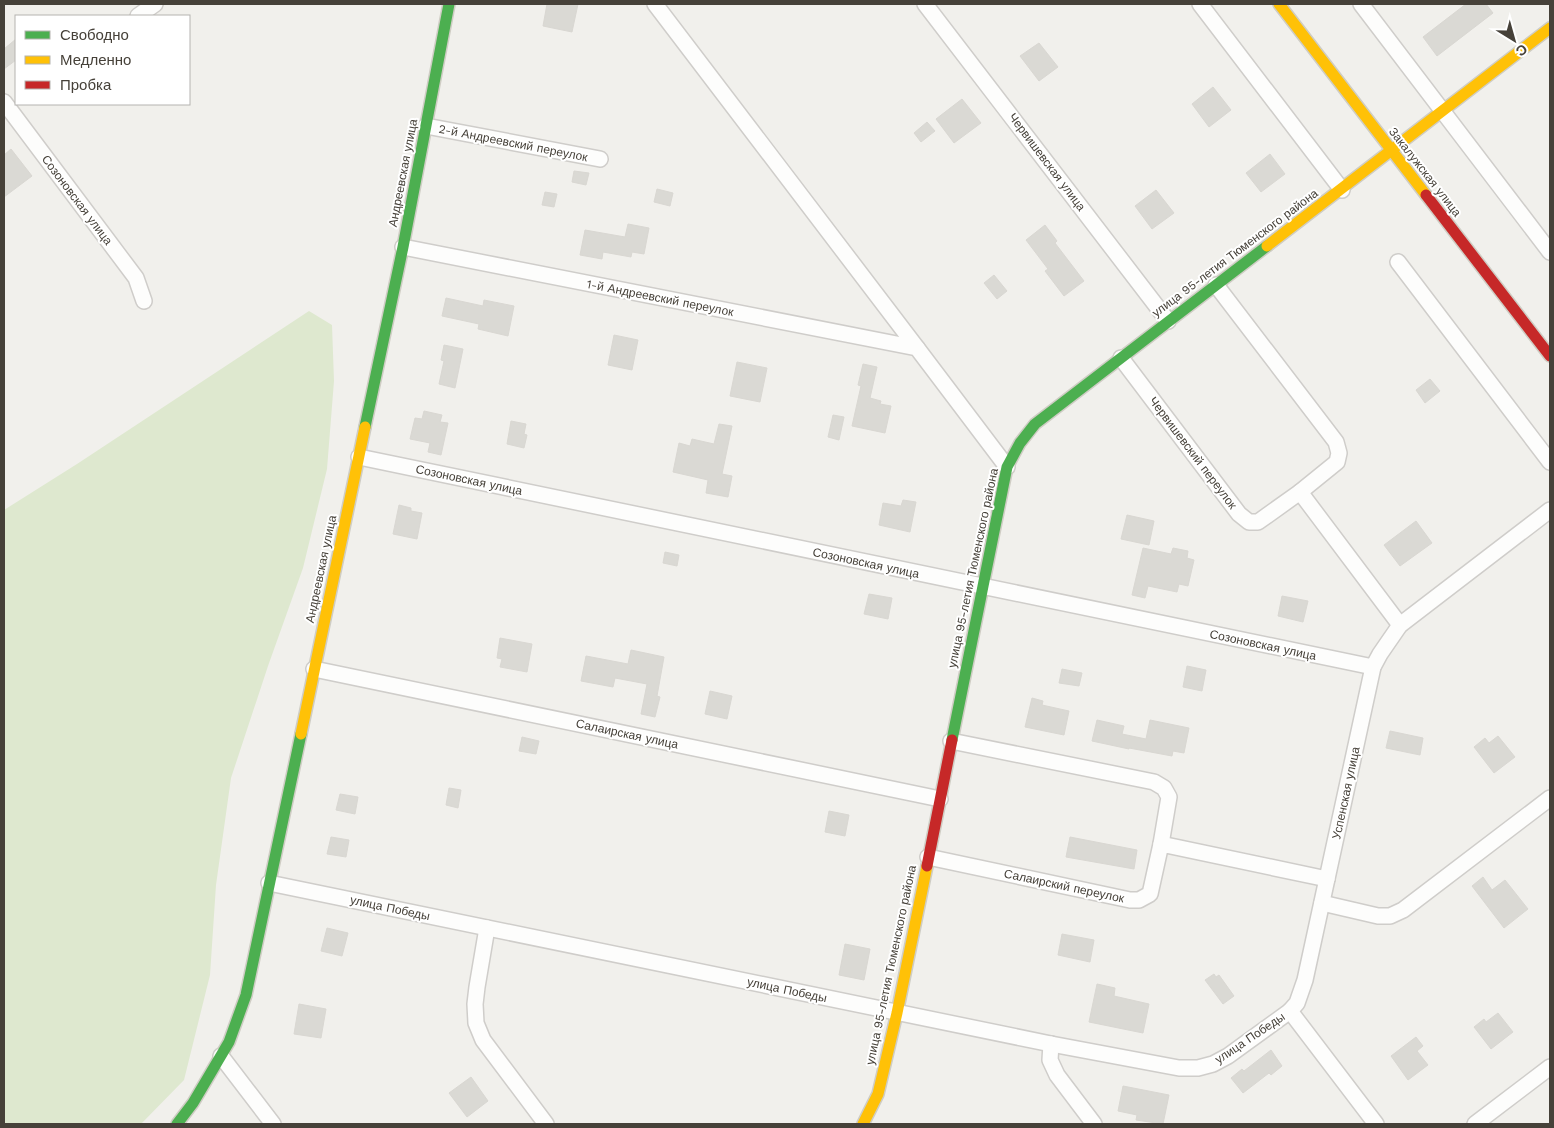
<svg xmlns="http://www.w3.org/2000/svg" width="1554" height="1128" font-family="'Work Sans',sans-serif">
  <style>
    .green { fill: #dee8cf }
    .building { fill: #dad9d4; stroke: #d9d7d2 }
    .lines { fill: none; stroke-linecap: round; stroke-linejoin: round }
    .street-casing { stroke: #cfcdca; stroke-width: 18 }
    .fast-casing { stroke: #cfcdc4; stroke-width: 14 }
    .slow-casing { stroke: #cfcdc4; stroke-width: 14 }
    .jam-casing { stroke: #cfcdc4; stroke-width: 14 }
    .street { stroke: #fdfdfc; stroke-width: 15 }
    .fast { stroke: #4caf50; stroke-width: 11 }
    .slow { stroke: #ffc107; stroke-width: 11 }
    .jam { stroke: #c62828; stroke-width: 11 }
    .labels { text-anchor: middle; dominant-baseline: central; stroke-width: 4; stroke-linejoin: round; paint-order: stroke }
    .street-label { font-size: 12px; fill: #464139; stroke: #fff }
  </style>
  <rect width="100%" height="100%" fill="#f1f0ec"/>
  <path class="green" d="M 309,311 L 332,325 L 334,381 L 327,469 L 303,568 L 268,666 L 231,778 L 216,885 L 210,975 L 184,1080 L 141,1124 L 4,1124 L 4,510 L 77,464 Z"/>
  <g class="building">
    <path d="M 547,4 L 578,4 L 572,32 L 543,26 Z"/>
    <path d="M 1466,4 L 1486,4 L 1493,13 L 1437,56 L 1423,37 Z"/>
    <path d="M 16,39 L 16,60 L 4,69 L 4,49 Z"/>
    <path d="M 1039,43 L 1058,67 L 1039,81 L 1020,56 Z"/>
    <path d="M 1213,87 L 1231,110 L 1209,127 L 1192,104 Z"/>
    <path d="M 962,99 L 981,123 L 954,143 L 936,119 Z"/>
    <path d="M 927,122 L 935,131 L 921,142 L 914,133 Z"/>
    <path d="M 11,149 L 32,176 L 4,197 L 4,155 Z"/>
    <path d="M 1270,154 L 1285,174 L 1261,192 L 1246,173 Z"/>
    <path d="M 574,171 L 589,173 L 586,185 L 572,182 Z"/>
    <path d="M 657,189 L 673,193 L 670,206 L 654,202 Z"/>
    <path d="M 1156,190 L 1174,213 L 1152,229 L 1135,206 Z"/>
    <path d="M 545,192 L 557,194 L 554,207 L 542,205 Z"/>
    <path d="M 628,224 L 649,228 L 644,254 L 632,252 L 631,257 L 603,252 L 602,259 L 580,255 L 585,230 L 625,237 Z"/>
    <path d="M 1045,225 L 1057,241 L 1055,243 L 1084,281 L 1064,296 L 1045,271 L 1048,269 L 1026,240 Z"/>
    <path d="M 994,275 L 1007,291 L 997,299 L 984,283 Z"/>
    <path d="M 446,298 L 483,306 L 484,300 L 514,306 L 508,336 L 478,329 L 479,324 L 442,316 Z"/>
    <path d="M 614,335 L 638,340 L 632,370 L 608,365 Z"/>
    <path d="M 444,345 L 463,349 L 455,388 L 439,384 L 444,361 L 441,360 Z"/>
    <path d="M 737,362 L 767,368 L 760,402 L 730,396 Z"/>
    <path d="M 863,364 L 877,367 L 870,398 L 881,401 L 880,404 L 891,406 L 885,433 L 852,426 L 861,386 L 858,385 Z"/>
    <path d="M 1430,379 L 1440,391 L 1425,403 L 1416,390 Z"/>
    <path d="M 424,411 L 442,415 L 440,422 L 448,423 L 441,455 L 428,452 L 430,443 L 410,439 L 415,418 L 422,419 Z"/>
    <path d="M 833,415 L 844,417 L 839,440 L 828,437 Z"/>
    <path d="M 511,421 L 526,424 L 524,434 L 527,435 L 524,448 L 507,444 Z"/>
    <path d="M 719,424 L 732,426 L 722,474 L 732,476 L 728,497 L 706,493 L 708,480 L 673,472 L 679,443 L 690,446 L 692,439 L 714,444 Z"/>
    <path d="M 903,500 L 916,502 L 910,532 L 879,525 L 883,503 L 901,506 Z"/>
    <path d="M 399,505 L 411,508 L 411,511 L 422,513 L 417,539 L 393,534 Z"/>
    <path d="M 1127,515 L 1154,521 L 1149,545 L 1121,539 Z"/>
    <path d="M 1416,521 L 1432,543 L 1400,566 L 1384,545 Z"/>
    <path d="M 1143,548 L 1171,554 L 1173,548 L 1188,551 L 1187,558 L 1194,560 L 1188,586 L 1179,584 L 1177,592 L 1148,586 L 1145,598 L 1132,595 Z"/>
    <path d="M 665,552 L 679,555 L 677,566 L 663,563 Z"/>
    <path d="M 869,594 L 892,598 L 888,619 L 864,614 Z"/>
    <path d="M 1282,596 L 1308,601 L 1303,622 L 1278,616 Z"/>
    <path d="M 500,638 L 532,644 L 527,672 L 500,667 L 502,659 L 497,658 Z"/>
    <path d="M 631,650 L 664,657 L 657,696 L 660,697 L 655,717 L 641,714 L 647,684 L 615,678 L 613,687 L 581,681 L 586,656 L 628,664 Z"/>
    <path d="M 1187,666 L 1206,670 L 1202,691 L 1183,687 Z"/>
    <path d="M 1062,669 L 1082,673 L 1079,686 L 1059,683 Z"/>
    <path d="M 710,691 L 732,696 L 727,719 L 705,714 Z"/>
    <path d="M 1032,698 L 1043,701 L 1042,705 L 1069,711 L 1064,735 L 1025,727 Z"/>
    <path d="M 1097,720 L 1124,726 L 1122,734 L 1146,739 L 1150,720 L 1189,728 L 1184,753 L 1173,751 L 1172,756 L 1129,748 L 1129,749 L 1092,741 Z"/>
    <path d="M 1390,731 L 1423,738 L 1420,755 L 1386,748 Z"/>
    <path d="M 1498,736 L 1515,757 L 1494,773 L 1474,747 L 1485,738 L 1489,743 Z"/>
    <path d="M 522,737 L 539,741 L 536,754 L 519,751 Z"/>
    <path d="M 449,788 L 461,790 L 458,808 L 446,805 Z"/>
    <path d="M 340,794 L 358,797 L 355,814 L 336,810 Z"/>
    <path d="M 829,811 L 849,815 L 845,836 L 825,832 Z"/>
    <path d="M 331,837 L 349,840 L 346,857 L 327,854 Z"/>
    <path d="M 1070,837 L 1137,850 L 1134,869 L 1066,857 Z"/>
    <path d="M 1483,877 L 1492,890 L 1505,880 L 1528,909 L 1504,928 L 1472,886 Z"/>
    <path d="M 327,928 L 348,933 L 342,956 L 321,951 Z"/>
    <path d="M 1062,934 L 1094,940 L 1090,962 L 1058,955 Z"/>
    <path d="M 845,944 L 870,949 L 864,980 L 839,975 Z"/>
    <path d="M 1214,974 L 1216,977 L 1219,975 L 1234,996 L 1223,1004 L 1205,980 Z"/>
    <path d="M 1097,984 L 1115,988 L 1114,996 L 1149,1004 L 1143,1033 L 1089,1022 Z"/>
    <path d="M 299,1004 L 326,1009 L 321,1038 L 294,1034 Z"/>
    <path d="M 1498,1013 L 1513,1032 L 1491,1049 L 1474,1027 L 1484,1019 L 1486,1022 Z"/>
    <path d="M 1416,1037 L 1423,1046 L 1417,1051 L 1428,1065 L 1408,1080 L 1391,1056 Z"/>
    <path d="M 1271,1050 L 1282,1066 L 1271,1075 L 1269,1073 L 1243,1093 L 1231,1078 L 1242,1069 L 1244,1071 Z"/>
    <path d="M 471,1077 L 488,1101 L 467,1117 L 449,1093 Z"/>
    <path d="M 1123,1086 L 1169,1095 L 1163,1124 L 1136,1120 L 1137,1115 L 1118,1111 Z"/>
  </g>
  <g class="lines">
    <defs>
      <g id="street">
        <path d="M 655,4 L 917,348"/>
        <path d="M 925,4 L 1168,321"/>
        <path d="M 1200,4 L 1342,190"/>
        <path d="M 1361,4 L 1550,252"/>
        <path d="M 138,16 L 155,4"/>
        <path d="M 4,102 L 136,278 L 144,301"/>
        <path d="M 426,126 L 600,159"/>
        <path d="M 403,247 L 917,348 L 1007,467"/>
        <path d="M 1398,262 L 1550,462"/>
        <path d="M 1216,285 L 1336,442 L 1339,453 L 1337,462 L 1300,492"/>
        <path d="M 1121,358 L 1239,514 L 1249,522 L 1258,522 L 1300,492 L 1400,625"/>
        <path d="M 359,457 L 1373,667"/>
        <path d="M 314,669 L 940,799"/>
        <path d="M 951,741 L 1154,782 L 1164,788 L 1169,797 L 1161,844"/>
        <path d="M 928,857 L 1130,900 L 1139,900 L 1150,894 L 1161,844 L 1327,879"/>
        <path d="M 269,883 L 1051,1044 L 1179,1068 L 1198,1068 L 1213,1064 L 1228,1056 L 1290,1011"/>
        <path d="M 1322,903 L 1378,916 L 1390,916 L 1403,910 L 1550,798"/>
        <path d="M 487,928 L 477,987 L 475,1004 L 476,1023 L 483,1040 L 546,1124"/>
        <path d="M 1051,1044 L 1050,1060 L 1057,1075 L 1094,1124"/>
        <path d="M 221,1056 L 273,1124"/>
        <path d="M 1376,1124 L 1290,1011 L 1297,1003 L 1305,980 L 1373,667 L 1380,654 L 1400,625 L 1550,510"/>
        <path d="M 1475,1124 L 1550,1067"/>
      </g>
      <g id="fast">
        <path d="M 365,427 L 403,247 L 449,4"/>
        <path d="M 952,740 L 1007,467 L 1020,443 L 1035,424 L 1267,246"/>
        <path d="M 177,1124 L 193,1103 L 229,1042 L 246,995 L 301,734"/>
      </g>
      <g id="slow">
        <path d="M 1279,4 L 1426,195"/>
        <path d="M 1267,246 L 1550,28"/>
        <path d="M 301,734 L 365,427"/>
        <path d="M 863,1124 L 878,1094 L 897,1013 L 927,866"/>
      </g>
      <g id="jam">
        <path d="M 1426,195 L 1550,356"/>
        <path d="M 927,866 L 952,740"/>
      </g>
    </defs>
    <use href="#street" class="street-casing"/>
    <use href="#fast" class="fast-casing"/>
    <use href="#slow" class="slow-casing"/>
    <use href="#jam" class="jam-casing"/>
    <use href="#street" class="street"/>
    <use href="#fast" class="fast"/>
    <use href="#slow" class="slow"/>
    <use href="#jam" class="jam"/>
  </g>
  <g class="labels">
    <g class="street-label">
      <text transform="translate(513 143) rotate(11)">2-й Андреевский переулок</text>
      <text transform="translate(1047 162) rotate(53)">Червишевская улица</text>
      <text transform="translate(1425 172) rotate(52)">Закалужская улица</text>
      <text transform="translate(403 173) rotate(-79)">Андреевская улица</text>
      <text transform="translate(77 200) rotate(53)">Созоновская улица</text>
      <text transform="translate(1235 253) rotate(-37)">улица 95-летия Тюменского района</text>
      <text transform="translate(660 298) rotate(11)">1-й Андреевский переулок</text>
      <text transform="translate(1193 453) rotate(53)">Червишевский переулок</text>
      <text transform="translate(469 480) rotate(12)">Созоновская улица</text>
      <text transform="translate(866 563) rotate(12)">Созоновская улица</text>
      <text transform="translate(973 568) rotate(-78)">улица 95-летия Тюменского района</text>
      <text transform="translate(321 569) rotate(-78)">Андреевская улица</text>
      <text transform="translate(1263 645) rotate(12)">Созоновская улица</text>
      <text transform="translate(627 734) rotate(12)">Салаирская улица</text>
      <text transform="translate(1346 793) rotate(-78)">Успенская улица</text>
      <text transform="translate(1064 886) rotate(12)">Салаирский переулок</text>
      <text transform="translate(390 908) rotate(12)">улица Победы</text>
      <text transform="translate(891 965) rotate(-78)">улица 95-летия Тюменского района</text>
      <text transform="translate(787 990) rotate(12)">улица Победы</text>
      <text transform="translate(1250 1038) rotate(-34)">улица Победы</text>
    </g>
  </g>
  <rect width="1554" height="1128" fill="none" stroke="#464139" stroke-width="10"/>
  <rect x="15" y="15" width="175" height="90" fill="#ffffff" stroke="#b5b3b0"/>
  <rect x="25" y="31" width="25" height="8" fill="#4caf50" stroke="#b5b3b0"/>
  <text x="60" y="40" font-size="15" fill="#464139">Свободно</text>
  <rect x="25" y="56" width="25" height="8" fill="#ffc107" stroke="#b5b3b0"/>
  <text x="60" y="65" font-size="15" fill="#464139">Медленно</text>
  <rect x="25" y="81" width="25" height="8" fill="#c62828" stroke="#b5b3b0"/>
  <text x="60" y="90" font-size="15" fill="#464139">Пробка</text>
  <g transform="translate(1514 40) rotate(143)" stroke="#ffffff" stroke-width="4" paint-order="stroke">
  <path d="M0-4L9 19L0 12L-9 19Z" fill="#464139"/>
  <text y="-8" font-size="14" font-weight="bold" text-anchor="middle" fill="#464139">С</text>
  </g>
</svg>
